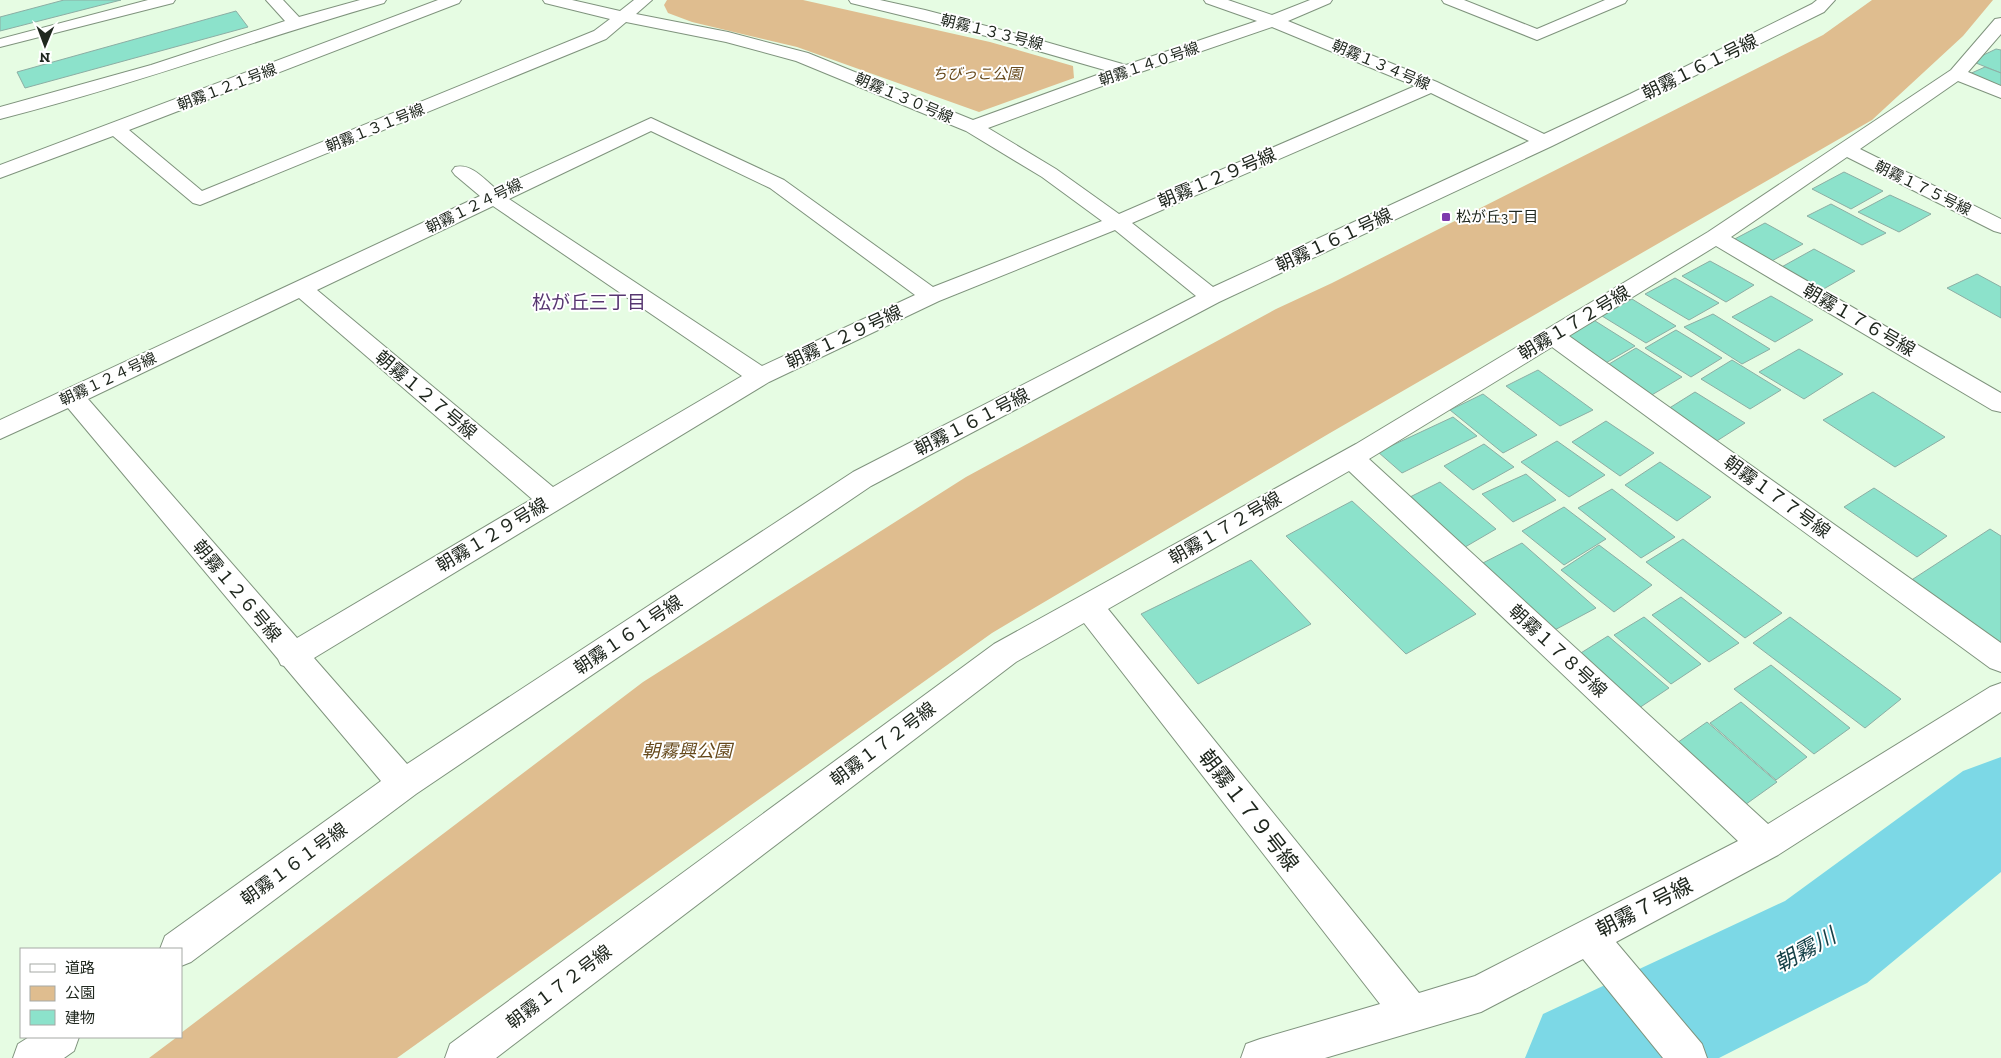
<svg xmlns="http://www.w3.org/2000/svg" width="2001" height="1058" font-family="'Zilla Slab','Noto Sans JP',serif">
  <style>
    .green { fill: #dfbd8f }
    .lines { fill: none; stroke-linecap: round; stroke-linejoin: round }
    .river { fill: #7cd8e6; fill-rule: evenodd }
    .building { fill: #8ce2cb; stroke: #8caea4 }
    .minor-casing { stroke: #7f937d; stroke-width: 2 }
    .minor { fill: #fff; fill-rule: evenodd }
    .poi-dot { fill: #7d3aad; stroke: #fff; stroke-width: 2 }
    .labels { text-anchor: middle; dominant-baseline: central; stroke-width: 4; stroke-linejoin: round; paint-order: stroke }
    .far-street-label { font-size: 15px; fill: #20281f; stroke: #fff }
    .far-park-label { font-size: 15px; font-style: italic; fill: #66491c; stroke: #fff }
    .far-poi-label { font-size: 15px; fill: #20281f; stroke: #fff; text-anchor: start }
    .street-label { font-size: 18px; fill: #20281f; stroke: #fff }
    .park-label { font-size: 18px; font-style: italic; fill: #66491c; stroke: #fff }
    .neighbourhood-label { font-size: 19px; fill: #573771; stroke: #fff }
    .near-street-label { font-size: 21px; fill: #20281f; stroke: #fff }
    .near-water-label { font-size: 22px; font-style: italic; fill: #174249; stroke: #fff }
  </style>
  <rect width="100%" height="100%" fill="#e6fce3"/>
  <g class="green">
    <path d="M 667,0 L 803,0 L 990,42 L 1073,66 L 1074,78 L 979,112 L 797,47 L 692,22 L 668,13 L 664,5 Z"/>
    <path d="M 1872,0 L 1993,0 L 1963,36 L 1872,120 L 1330,433 L 992,633 L 397,1058 L 149,1058 L 177,1037 L 181,1037 L 181,1033 L 643,682 L 966,477 L 1276,309 L 1332,283 L 1823,35 Z"/>
  </g>
  <g class="lines">
    <path class="river" d="M 2001,757 L 2001,872 L 1867,983 L 1719,1058 L 1525,1058 L 1543,1014 L 1785,901 L 1963,771 Z"/>
  </g>
  <g class="building">
    <path d="M 64,0 L 121,0 L 0,31 L 0,17 Z"/>
    <path d="M 236,11 L 248,27 L 25,88 L 17,72 Z"/>
    <path d="M 1996,49 L 2001,50 L 2001,73 L 1971,61 Z"/>
    <path d="M 1985,67 L 2001,73 L 2001,89 L 1967,75 Z"/>
    <path d="M 1844,172 L 1883,191 L 1851,209 L 1812,189 Z"/>
    <path d="M 1890,195 L 1931,214 L 1899,232 L 1858,212 Z"/>
    <path d="M 1831,204 L 1886,233 L 1862,245 L 1807,216 Z"/>
    <path d="M 1765,223 L 1803,244 L 1768,263 L 1729,242 Z"/>
    <path d="M 1814,249 L 1855,271 L 1820,291 L 1778,269 Z"/>
    <path d="M 1710,261 L 1754,285 L 1726,302 L 1682,276 Z"/>
    <path d="M 1977,274 L 2001,287 L 2001,318 L 1947,288 Z"/>
    <path d="M 1675,278 L 1719,303 L 1689,320 L 1645,294 Z"/>
    <path d="M 1771,296 L 1813,320 L 1775,342 L 1732,317 Z"/>
    <path d="M 1632,299 L 1676,326 L 1646,343 L 1602,316 Z"/>
    <path d="M 1713,314 L 1770,349 L 1742,364 L 1684,327 Z"/>
    <path d="M 1592,319 L 1635,346 L 1604,364 L 1560,336 Z"/>
    <path d="M 1676,330 L 1722,358 L 1691,377 L 1645,348 Z"/>
    <path d="M 1636,348 L 1682,377 L 1650,396 L 1604,367 Z"/>
    <path d="M 1799,349 L 1843,374 L 1804,399 L 1759,372 Z"/>
    <path d="M 1732,360 L 1781,390 L 1750,409 L 1701,379 Z"/>
    <path d="M 1538,370 L 1593,410 L 1560,426 L 1506,386 Z"/>
    <path d="M 1695,392 L 1745,423 L 1712,444 L 1663,412 Z"/>
    <path d="M 1873,392 L 1945,437 L 1895,467 L 1823,420 Z"/>
    <path d="M 1483,394 L 1537,435 L 1503,453 L 1450,410 Z"/>
    <path d="M 1453,417 L 1477,436 L 1402,473 L 1378,452 Z"/>
    <path d="M 1606,421 L 1654,453 L 1620,476 L 1572,442 Z"/>
    <path d="M 1557,441 L 1605,475 L 1569,497 L 1521,462 Z"/>
    <path d="M 1484,444 L 1514,467 L 1473,490 L 1444,466 Z"/>
    <path d="M 1660,462 L 1711,497 L 1677,521 L 1625,485 Z"/>
    <path d="M 1526,474 L 1556,500 L 1513,522 L 1482,494 Z"/>
    <path d="M 1440,482 L 1496,529 L 1460,550 L 1404,500 Z"/>
    <path d="M 1874,488 L 1947,536 L 1917,557 L 1844,507 Z"/>
    <path d="M 1612,489 L 1675,537 L 1641,558 L 1578,508 Z"/>
    <path d="M 1352,501 L 1476,614 L 1406,654 L 1286,536 Z"/>
    <path d="M 1564,507 L 1606,539 L 1564,565 L 1522,531 Z"/>
    <path d="M 1990,529 L 2001,536 L 2001,645 L 1910,581 Z"/>
    <path d="M 1683,539 L 1782,613 L 1745,638 L 1646,562 Z"/>
    <path d="M 1522,543 L 1596,608 L 1549,633 L 1477,566 Z"/>
    <path d="M 1599,545 L 1652,585 L 1614,612 L 1561,570 Z"/>
    <path d="M 1251,560 L 1311,624 L 1198,684 L 1141,614 Z"/>
    <path d="M 1681,597 L 1739,643 L 1709,662 L 1652,615 Z"/>
    <path d="M 1644,617 L 1701,664 L 1671,684 L 1614,635 Z"/>
    <path d="M 1790,617 L 1901,699 L 1865,728 L 1753,643 Z"/>
    <path d="M 1608,636 L 1669,688 L 1636,710 L 1576,656 Z"/>
    <path d="M 1771,665 L 1850,728 L 1814,754 L 1734,689 Z"/>
    <path d="M 1741,702 L 1807,757 L 1776,780 L 1710,723 Z"/>
    <path d="M 1707,722 L 1777,782 L 1742,807 L 1674,745 Z"/>
  </g>
  <g class="lines">
    <defs>
      <g id="minor">
        <path d="M 148,0 L 175,0 L 173,3 L 0,47 L 0,39 Z"/>
        <path d="M 266,0 L 283,0 L 299,17 L 360,0 L 386,0 L 384,3 C 255,40 130,86 0,119 L 0,107 L 151,65 L 285,21 Z"/>
        <path d="M 438,0 L 461,0 L 459,3 L 129,130 L 202,191 L 594,31 L 610,19 L 545,3 L 543,0 L 572,0 L 620,11 L 634,0 L 652,0 L 636,14 L 728,32 L 808,53 L 973,120 L 1108,71 L 986,36 L 851,3 L 849,0 L 880,0 L 925,10 L 1032,38 L 1126,65 L 1257,21 L 1206,3 L 1204,0 L 1228,0 L 1272,15 L 1310,0 L 1332,0 L 1330,3 L 1288,21 L 1437,82 L 1544,134 L 1630,94 L 1812,4 L 1817,0 L 1835,0 L 1824,12 L 1552,146 L 1219,302 L 871,486 L 416,794 L 191,962 L 181,966 L 181,949 L 160,949 L 165,936 L 381,781 L 284,666 L 281,665 L 278,659 L 68,408 L 0,439 L 0,420 L 480,196 L 455,175 L 452,171 L 455,167 C 471,163 484,179 496,189 L 651,118 L 784,180 L 933,287 L 1102,221 L 1042,177 L 966,131 L 796,61 L 726,42 L 626,22 L 606,39 L 200,205 L 193,203 L 113,136 L 0,178 L 0,165 ZM 1272,27 L 1415,86 L 1119,214 L 1056,169 L 988,128 L 1132,75 ZM 1431,93 L 1529,141 L 1213,287 L 1132,223 ZM 651,131 L 770,188 L 915,295 L 762,366 L 509,199 ZM 493,206 L 742,376 L 553,487 L 317,290 ZM 1115,230 L 1196,296 L 853,472 L 407,764 L 314,658 L 769,382 L 939,301 ZM 299,298 L 532,499 L 297,638 L 88,399 Z"/>
        <path d="M 1442,0 L 1464,0 L 1537,29 L 1605,0 L 1627,0 L 1625,3 L 1537,40 L 1444,3 Z"/>
        <path d="M 2001,18 L 2001,34 L 1968,72 L 2001,86 L 2001,98 L 1958,81 L 1860,149 L 2001,219 L 2001,233 L 1994,231 L 1847,157 L 1731,237 L 2001,393 L 2001,412 L 1992,410 L 1716,246 L 1569,336 L 2001,643 L 2001,672 L 1990,668 L 1552,347 L 1369,459 L 1768,824 L 1990,687 L 2001,683 L 2001,712 L 1778,855 L 1616,942 L 1702,1044 L 1707,1058 L 1663,1058 L 1583,959 L 1481,1012 L 1325,1058 L 1241,1058 L 1246,1044 L 1260,1039 L 1380,1004 L 1084,623 L 1016,662 L 496,1058 L 445,1058 L 450,1044 L 994,644 L 1356,444 L 1708,232 L 1951,70 L 1995,19 ZM 1349,471 L 1738,841 L 1475,976 L 1419,993 L 1108,609 Z"/>
        <path d="M 29,1037 L 79,1037 L 74,1051 L 64,1058 L 13,1058 L 18,1044 Z"/>
      </g>
    </defs>
    <use href="#minor" class="minor-casing"/>
    <use href="#minor" class="minor"/>
  </g>
  <rect class="poi-dot" x="1441" y="212" width="10" height="10" rx="2.5"/>
  <g class="labels">
    <g class="far-street-label">
      <text transform="translate(992 32) rotate(14)">朝霧１３３号線</text>
      <text transform="translate(1149 64) rotate(-19)">朝霧１４０号線</text>
      <text transform="translate(1381 65) rotate(23)">朝霧１３４号線</text>
      <text transform="translate(227 87) rotate(-21)">朝霧１２１号線</text>
      <text transform="translate(904 98) rotate(23)">朝霧１３０号線</text>
      <text transform="translate(375 128) rotate(-22)">朝霧１３１号線</text>
      <text transform="translate(1923 188) rotate(26)">朝霧１７５号線</text>
      <text transform="translate(474 206) rotate(-26)">朝霧１２４号線</text>
      <text transform="translate(108 379) rotate(-25)">朝霧１２４号線</text>
    </g>
    <g class="far-park-label">
      <text x="977" y="74">ちびっこ公園</text>
    </g>
    <g class="far-poi-label">
      <text x="1456" y="217">松が丘3丁目</text>
    </g>
    <g class="street-label">
      <text transform="translate(1700 67) rotate(-26)">朝霧１６１号線</text>
      <text transform="translate(1217 178) rotate(-23)">朝霧１２９号線</text>
      <text transform="translate(1334 240) rotate(-25)">朝霧１６１号線</text>
      <text transform="translate(1859 320) rotate(30)">朝霧１７６号線</text>
      <text transform="translate(1574 323) rotate(-31)">朝霧１７２号線</text>
      <text transform="translate(844 337) rotate(-25)">朝霧１２９号線</text>
      <text transform="translate(426 395) rotate(40)">朝霧１２７号線</text>
      <text transform="translate(972 422) rotate(-27)">朝霧１６１号線</text>
      <text transform="translate(1777 497) rotate(36)">朝霧１７７号線</text>
      <text transform="translate(1225 528) rotate(-30)">朝霧１７２号線</text>
      <text transform="translate(492 535) rotate(-31)">朝霧１２９号線</text>
      <text transform="translate(237 591) rotate(50)">朝霧１２６号線</text>
      <text transform="translate(628 635) rotate(-34)">朝霧１６１号線</text>
      <text transform="translate(1558 651) rotate(43)">朝霧１７８号線</text>
      <text transform="translate(883 744) rotate(-37)">朝霧１７２号線</text>
      <text transform="translate(294 864) rotate(-36)">朝霧１６１号線</text>
      <text transform="translate(559 987) rotate(-37)">朝霧１７２号線</text>
    </g>
    <g class="park-label">
      <text x="687" y="751">朝霧興公園</text>
    </g>
    <g class="neighbourhood-label">
      <text x="589" y="302">松が丘三丁目</text>
    </g>
    <g class="near-street-label">
      <text transform="translate(1249 810) rotate(52)">朝霧１７９号線</text>
      <text transform="translate(1644 907) rotate(-27)">朝霧７号線</text>
    </g>
    <g class="near-water-label">
      <text transform="translate(1805 950) rotate(-29)">朝霧川</text>
    </g>
  </g>
  <rect x="20" y="948" width="162" height="90" fill="#ffffff" stroke="#a6a9a5"/>
  <rect x="30" y="964" width="25" height="8" fill="#ffffff" stroke="#a6a9a5"/>
  <text x="65" y="973" font-size="15" fill="#20281f">道路</text>
  <rect x="30" y="986" width="25" height="15" fill="#dfbd8f" stroke="#a6a9a5"/>
  <text x="65" y="998" font-size="15" fill="#20281f">公園</text>
  <rect x="30" y="1010" width="25" height="15" fill="#8ce2cb" stroke="#a6a9a5"/>
  <text x="65" y="1023" font-size="15" fill="#20281f">建物</text>
  <g transform="translate(45 45) rotate(181)" stroke="#ffffff" stroke-width="4" paint-order="stroke">
  <path d="M0-4L9 19L0 12L-9 19Z" fill="#20281f"/>
  <text y="-8" font-size="14" font-weight="bold" text-anchor="middle" fill="#20281f">N</text>
  </g>
</svg>
